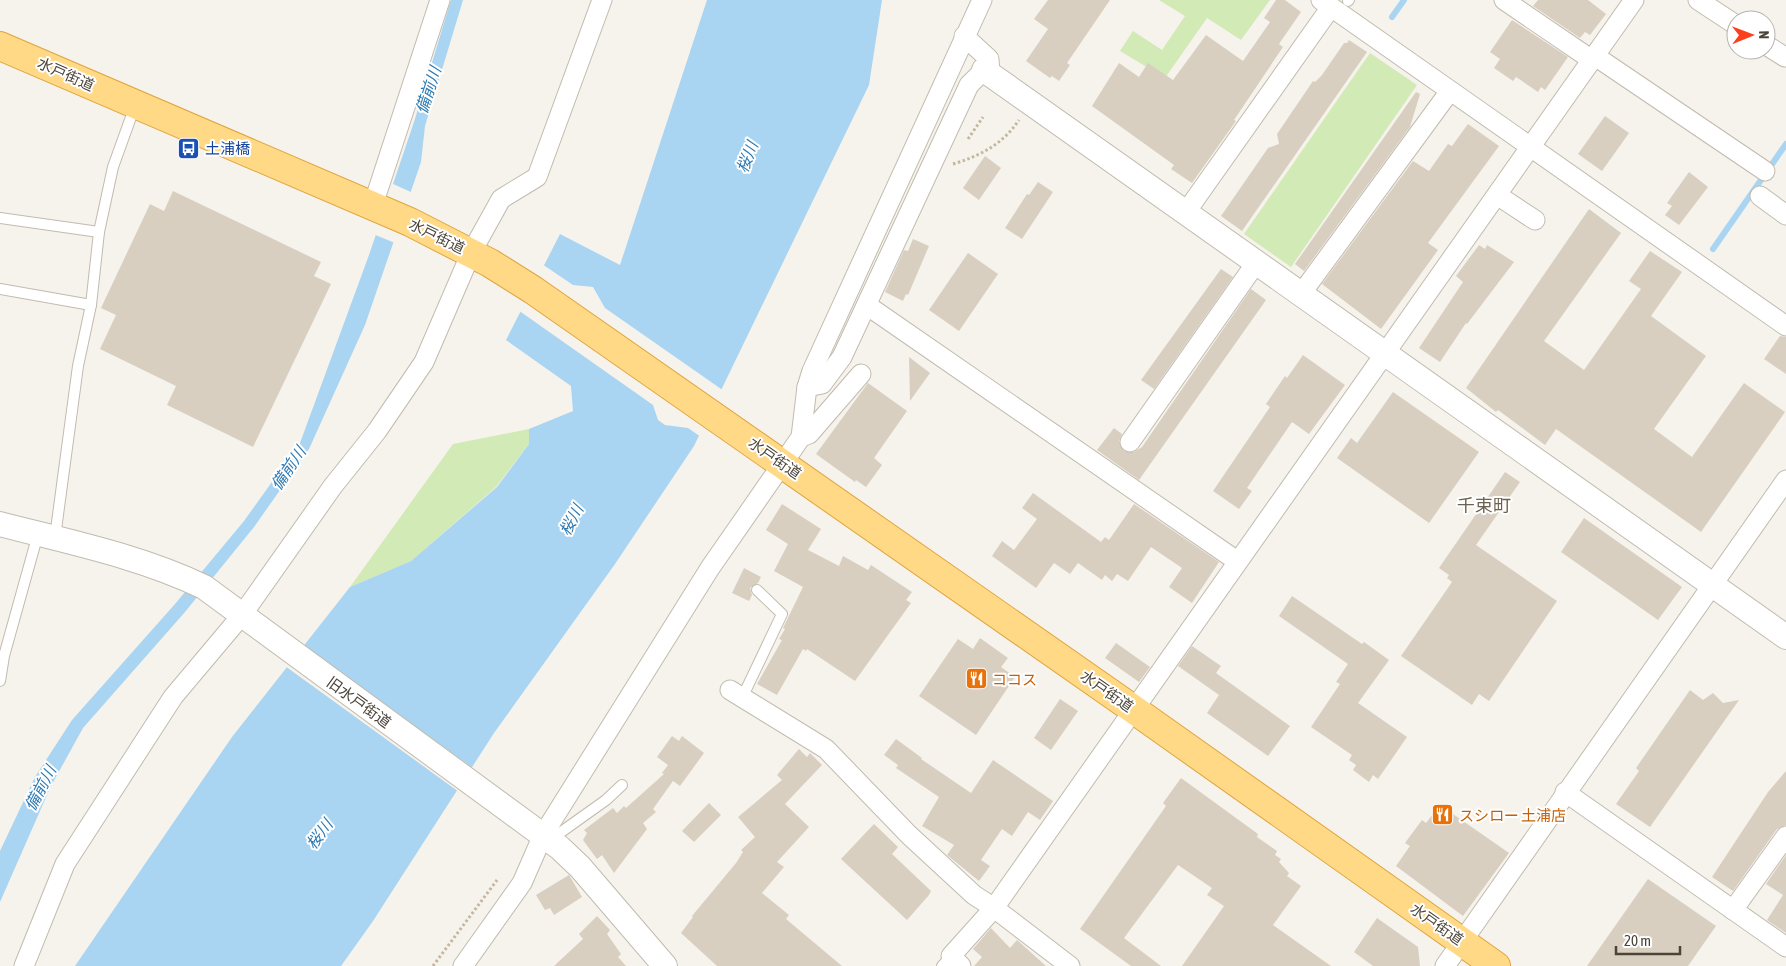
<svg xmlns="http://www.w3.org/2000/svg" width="1786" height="966" font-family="'Asap Condensed','Noto Sans JP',sans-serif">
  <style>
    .green { fill: #d2eab5 }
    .water { fill: #a9d4f2 }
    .pier { fill: #f6f3ec }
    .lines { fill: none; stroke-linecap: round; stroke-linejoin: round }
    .stream { stroke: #a9d4f2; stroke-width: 6 }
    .building { fill: #d8cfc1 }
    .service-casing { stroke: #c2bbae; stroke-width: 12 }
    .minor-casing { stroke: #c2bbae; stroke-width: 21 }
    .tertiary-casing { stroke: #c2bbae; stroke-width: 26 }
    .trunk-casing { stroke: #e0a43c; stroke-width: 30 }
    .path { stroke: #c4b79f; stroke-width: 3; stroke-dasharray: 2.5 2.5; stroke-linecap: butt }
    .service { stroke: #fff; stroke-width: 10 }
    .minor { stroke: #fff; stroke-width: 19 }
    .tertiary { stroke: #fff; stroke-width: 24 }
    .trunk { stroke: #ffd985; stroke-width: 28 }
    .labels { text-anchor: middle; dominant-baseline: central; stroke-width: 4; stroke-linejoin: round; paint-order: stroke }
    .street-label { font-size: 15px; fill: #4b4439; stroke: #fff }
    .transit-label { font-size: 15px; fill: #164399; stroke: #fff; text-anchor: start }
    .food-label { font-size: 15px; fill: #c56008; stroke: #fff; text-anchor: start }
    .water-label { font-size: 16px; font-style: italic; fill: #2e7ab2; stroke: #fff }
    .quarter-label { font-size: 18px; fill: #6e6250; stroke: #fff }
  </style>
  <rect width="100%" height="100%" fill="#f6f3ec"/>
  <g class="green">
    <path d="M 1159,0 L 1270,0 L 1241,40 L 1207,18 L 1165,78 L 1120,51 L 1133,31 L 1162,50 L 1185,16 Z"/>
    <path d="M 1370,53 L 1417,85 L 1291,267 L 1244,234 Z"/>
    <path d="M 529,429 L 529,444 L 496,487 L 411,561 L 350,587 L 453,444 Z"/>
  </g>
  <g class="water">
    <path d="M 451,0 L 463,0 L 425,126 L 421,162 L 365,325 L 309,449 L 254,527 L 185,612 L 83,728 L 51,786 L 0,902 L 0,851 L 35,777 L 72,720 L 175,604 L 244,521 L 300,443 L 369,255 L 414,122 Z"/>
    <path d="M 707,0 L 882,0 L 869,85 L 694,446 L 615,564 L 494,733 L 373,921 L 341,966 L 75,966 L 232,737 L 350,587 L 411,561 L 497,487 L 529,444 L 529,429 L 573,411 L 571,386 L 506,340 L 560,234 L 620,265 Z"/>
  </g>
  <g class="pier">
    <path d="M 391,183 L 413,193 L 395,243 L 373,234 Z"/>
    <path d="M 542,264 L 573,285 L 593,287 L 605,308 L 724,391 L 701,437 L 688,428 L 665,425 L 658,420 L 653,405 L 518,310 Z"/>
    <path d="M 302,644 L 474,769 L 459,792 L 285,666 Z"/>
  </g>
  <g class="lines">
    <g class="stream">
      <path d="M 1392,17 L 1404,0"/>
      <path d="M 1713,249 L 1786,144"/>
    </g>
  </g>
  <g class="building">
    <path d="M 1048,0 L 1110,0 L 1067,63 L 1070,65 L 1059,81 L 1052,76 L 1050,78 L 1026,61 L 1048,29 L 1034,19 Z"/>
    <path d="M 1276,0 L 1285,0 L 1301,12 L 1279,44 L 1283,47 L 1234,120 L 1236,121 L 1192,183 L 1171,169 L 1174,165 L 1092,106 L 1119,63 L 1139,77 L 1148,63 L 1173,80 L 1206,35 L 1243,61 L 1270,22 L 1264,18 Z"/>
    <path d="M 1538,0 L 1588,0 L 1606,14 L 1590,35 L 1585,32 L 1580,38 L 1533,6 Z"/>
    <path d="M 1512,20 L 1568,57 L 1545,90 L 1541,87 L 1538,92 L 1516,77 L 1513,81 L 1494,68 L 1500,59 L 1490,52 Z"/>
    <path d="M 1349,40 L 1367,52 L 1242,231 L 1221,216 L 1268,148 L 1279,144 L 1277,134 L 1313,81 L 1315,82 L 1322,75 L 1344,43 L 1347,43 Z"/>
    <path d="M 1416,92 L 1420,94 L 1410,127 L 1304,271 L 1295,264 Z"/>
    <path d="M 1605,116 L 1629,133 L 1602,171 L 1578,154 Z"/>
    <path d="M 1468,124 L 1499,146 L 1428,243 L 1438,250 L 1381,329 L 1322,284 L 1413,161 L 1429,171 L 1448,144 L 1452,146 Z"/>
    <path d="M 985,156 L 1001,168 L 979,200 L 963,188 Z"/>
    <path d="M 1689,172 L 1708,187 L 1679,225 L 1665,215 L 1672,206 L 1667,203 Z"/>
    <path d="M 1038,182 L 1053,192 L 1022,239 L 1005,228 L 1027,194 L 1029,195 Z"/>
    <path d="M 173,191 L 321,262 L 314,276 L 331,284 L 253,447 L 167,405 L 176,386 L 100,349 L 116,315 L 101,308 L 150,204 L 164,211 Z"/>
    <path d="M 1589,209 L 1621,233 L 1544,341 L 1584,370 L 1641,289 L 1629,281 L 1650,251 L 1682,272 L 1651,316 L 1706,356 L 1654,429 L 1692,457 L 1744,383 L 1785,412 L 1701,532 L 1556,429 L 1545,445 L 1498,410 L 1496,412 L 1466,388 Z"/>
    <path d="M 913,239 L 929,246 L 908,295 L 906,294 L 903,301 L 885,292 L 904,250 L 908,251 Z"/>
    <path d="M 1479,245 L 1485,249 L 1487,245 L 1514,262 L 1467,324 L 1466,323 L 1440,362 L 1419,348 L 1463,282 L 1456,276 Z"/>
    <path d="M 968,253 L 998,274 L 959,331 L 929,310 Z"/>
    <path d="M 1221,269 L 1233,277 L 1154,389 L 1141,380 Z"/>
    <path d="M 1251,289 L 1266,300 L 1139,480 L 1097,450 L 1114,428 L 1122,434 L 1119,441 L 1124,451 L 1134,452 L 1142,447 Z"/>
    <path d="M 1780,336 L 1786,337 L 1786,374 L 1764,359 Z"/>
    <path d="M 1303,355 L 1345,385 L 1309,434 L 1292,422 L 1247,488 L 1252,491 L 1239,509 L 1213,491 L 1270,407 L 1266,404 L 1285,376 L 1287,378 Z"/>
    <path d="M 909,357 L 930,373 L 910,401 Z"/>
    <path d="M 868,383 L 907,411 L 874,458 L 882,465 L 866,487 L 856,480 L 855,482 L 816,454 Z"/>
    <path d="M 1393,392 L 1479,452 L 1429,523 L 1337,458 L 1351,438 L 1357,443 Z"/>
    <path d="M 1505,472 L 1520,482 L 1476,545 L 1557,601 L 1489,701 L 1479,694 L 1472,705 L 1401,656 L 1452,582 L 1447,578 L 1449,575 L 1439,568 Z"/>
    <path d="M 1033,493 L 1101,542 L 1105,537 L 1109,540 L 1134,504 L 1219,562 L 1192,603 L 1169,587 L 1182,568 L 1151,547 L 1128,581 L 1117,574 L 1112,581 L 1105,575 L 1102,580 L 1078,563 L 1070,574 L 1054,563 L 1036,588 L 992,556 L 1002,541 L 1014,550 L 1037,519 L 1022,508 Z"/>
    <path d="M 782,504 L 821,529 L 808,550 L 839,566 L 843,556 L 868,570 L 871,565 L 912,592 L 906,600 L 911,603 L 855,681 L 807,649 L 806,651 L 803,649 L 777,695 L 757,684 L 782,640 L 779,639 L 785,629 L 783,628 L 803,587 L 774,571 L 788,544 L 766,530 Z"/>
    <path d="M 1584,518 L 1682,587 L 1658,620 L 1561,552 Z"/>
    <path d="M 744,568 L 761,577 L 758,583 L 750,588 L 752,595 L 749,601 L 732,593 Z"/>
    <path d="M 1292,596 L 1362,644 L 1364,642 L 1389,660 L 1358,703 L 1407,737 L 1378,779 L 1373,775 L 1369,782 L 1353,770 L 1356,765 L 1349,760 L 1352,755 L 1311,727 L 1340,684 L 1336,682 L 1348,664 L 1279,616 Z"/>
    <path d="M 980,638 L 1008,658 L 1001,667 L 1015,677 L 976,735 L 919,696 L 958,639 L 973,649 Z"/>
    <path d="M 1116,643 L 1150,667 L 1139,682 L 1105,658 Z"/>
    <path d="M 1192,646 L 1221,666 L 1216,673 L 1290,726 L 1268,756 L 1207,713 L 1219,695 L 1178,666 Z"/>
    <path d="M 1690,690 L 1703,700 L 1713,693 L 1723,703 L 1739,700 L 1650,827 L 1616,804 L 1639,771 L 1636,768 Z"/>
    <path d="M 1060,699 L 1078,711 L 1051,750 L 1034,738 Z"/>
    <path d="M 672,736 L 679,741 L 682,736 L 704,753 L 680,786 L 673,781 L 653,809 L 656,812 L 643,823 L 647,829 L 614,873 L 602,855 L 597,859 L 583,840 L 587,833 L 584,830 L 613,808 L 617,813 L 624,806 L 626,808 L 664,774 L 662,773 L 668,765 L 657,757 Z"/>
    <path d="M 896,739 L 922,758 L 921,759 L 971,793 L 993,760 L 1053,801 L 1040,820 L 1028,812 L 1012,836 L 1002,829 L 981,860 L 990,866 L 979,881 L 947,855 L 954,845 L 922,826 L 939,797 L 896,768 L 898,765 L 884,755 Z"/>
    <path d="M 799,749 L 807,757 L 810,753 L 822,765 L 785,804 L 809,827 L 777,862 L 784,867 L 762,893 L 789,915 L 786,919 L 842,966 L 717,966 L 681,933 L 693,917 L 692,916 L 736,863 L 743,852 L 741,850 L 755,837 L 738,817 L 782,780 L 777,775 Z"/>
    <path d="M 1786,771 L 1786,825 L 1777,829 L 1733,891 L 1712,877 L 1768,792 Z"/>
    <path d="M 1181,778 L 1258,834 L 1257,837 L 1277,851 L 1275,855 L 1281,859 L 1279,862 L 1289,873 L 1287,876 L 1301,886 L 1273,925 L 1331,966 L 1182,966 L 1224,906 L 1207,895 L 1212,888 L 1178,865 L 1124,938 L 1161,966 L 1131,966 L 1080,929 L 1145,836 L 1166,806 L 1163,803 Z"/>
    <path d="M 709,803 L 721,815 L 694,842 L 682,831 Z"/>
    <path d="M 1440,805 L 1509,853 L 1463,916 L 1396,866 L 1410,846 L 1405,843 L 1422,820 L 1426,823 Z"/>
    <path d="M 874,824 L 898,847 L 892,854 L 931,891 L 929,895 L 907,920 L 841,859 Z"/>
    <path d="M 1786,855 L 1786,933 L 1767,920 L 1783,895 L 1766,884 Z"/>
    <path d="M 569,875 L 582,897 L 554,915 L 550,908 L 545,910 L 536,895 Z"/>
    <path d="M 1648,879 L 1716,926 L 1688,966 L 1587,966 Z"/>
    <path d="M 597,916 L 610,930 L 607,934 L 621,954 L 618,957 L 626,966 L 554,966 L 583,939 L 579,934 Z"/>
    <path d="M 1377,918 L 1418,947 L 1420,966 L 1373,966 L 1354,952 Z"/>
    <path d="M 991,928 L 1010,948 L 1017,940 L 1046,966 L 974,966 L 982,957 L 973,949 Z"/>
  </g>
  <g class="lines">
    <defs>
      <g id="service">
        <path d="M 1348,1 L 1349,0"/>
        <path d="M 0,218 L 99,232"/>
        <path d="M 0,289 L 91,305"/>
        <path d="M 55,537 L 78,366 L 91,305 L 99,232 L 113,167 L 135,106"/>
        <path d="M 0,681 L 4,656 L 38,534"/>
        <path d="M 742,698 L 782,614 L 757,590"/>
        <path d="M 550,840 L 606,800 L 622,785"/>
        <path d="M 942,966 L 951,956"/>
      </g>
      <g id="minor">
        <path d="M 1321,0 L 1786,326"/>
        <path d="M 1504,0 L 1592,60"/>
        <path d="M 1698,0 L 1736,25"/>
        <path d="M 964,36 L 989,59 L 990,74"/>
        <path d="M 1766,45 L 1785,57"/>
        <path d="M 1595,56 L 1765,171"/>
        <path d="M 1497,195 L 1535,220"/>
        <path d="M 1760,196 L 1786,215"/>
        <path d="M 373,205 L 440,0"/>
        <path d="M 1186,212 L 1331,7"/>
        <path d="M 1301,294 L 1450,91"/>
        <path d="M 868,306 L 1237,561"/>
        <path d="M 807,387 L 822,384 L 842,357 L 969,85 L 984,70"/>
        <path d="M 801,437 L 809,434 L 861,374"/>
        <path d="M 1130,442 L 1256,263"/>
        <path d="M 730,690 L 826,749 L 909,835 L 974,895 L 994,908 L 1070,966"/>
        <path d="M 1565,792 L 1786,947"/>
        <path d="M 1733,910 L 1786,836"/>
        <path d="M 24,966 L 65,864 L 173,697 L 242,615 L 333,486 L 377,431 L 424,362 L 471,253 L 501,199 L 537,177 L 602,0"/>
        <path d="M 463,966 L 522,883 L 543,835 L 710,568 L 801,437 L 807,387 L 812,371 L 982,0"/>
        <path d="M 961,966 L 951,956 L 994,908 L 1634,0"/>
        <path d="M 1445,966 L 1786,480"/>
      </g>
      <g id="tertiary">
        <path d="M 984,70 L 1786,637"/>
        <path d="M 0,524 C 69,542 139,556 204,587 L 560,848 L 580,867 L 665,966"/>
      </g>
      <path id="trunk" d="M 0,46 L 410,222 L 490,263 L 533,290 L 1133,709 L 1496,966"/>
    </defs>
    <use href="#service" class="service-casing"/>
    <use href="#minor" class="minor-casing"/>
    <use href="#tertiary" class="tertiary-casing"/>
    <use href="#trunk" class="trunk-casing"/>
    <g class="path">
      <path d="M 968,139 L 983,117"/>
      <path d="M 953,164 C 980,156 1003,144 1019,120"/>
      <path d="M 433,966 L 497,880"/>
    </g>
    <use href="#service" class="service"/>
    <use href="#minor" class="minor"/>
    <use href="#tertiary" class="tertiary"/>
    <use href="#trunk" class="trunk"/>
  </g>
  <defs>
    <symbol id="bus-square" viewBox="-11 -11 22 22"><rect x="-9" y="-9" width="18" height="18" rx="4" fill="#1a4fb4" stroke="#fff"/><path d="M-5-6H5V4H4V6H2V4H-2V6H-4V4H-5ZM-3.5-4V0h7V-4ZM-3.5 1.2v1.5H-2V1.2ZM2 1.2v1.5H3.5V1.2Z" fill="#fff"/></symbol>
    <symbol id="restaurant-square" viewBox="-11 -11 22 22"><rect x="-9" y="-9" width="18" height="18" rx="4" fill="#e8710a" stroke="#fff"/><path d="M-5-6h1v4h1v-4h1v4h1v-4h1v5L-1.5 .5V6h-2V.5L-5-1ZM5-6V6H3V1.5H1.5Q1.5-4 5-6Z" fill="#fff"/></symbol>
  </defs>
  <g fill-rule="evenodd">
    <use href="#bus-square" x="176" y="136" width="25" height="25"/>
    <use href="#restaurant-square" x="964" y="666" width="25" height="25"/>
    <use href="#restaurant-square" x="1430" y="802" width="25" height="25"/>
  </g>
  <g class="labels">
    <g class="street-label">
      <text transform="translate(66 74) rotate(24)">水戸街道</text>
      <text transform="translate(437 236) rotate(26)">水戸街道</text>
      <text transform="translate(775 458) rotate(35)">水戸街道</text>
      <text transform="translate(1107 691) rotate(35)">水戸街道</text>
      <text transform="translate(359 702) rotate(36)">旧水戸街道</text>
      <text transform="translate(1437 924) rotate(35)">水戸街道</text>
    </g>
    <g class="transit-label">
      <text x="205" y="148">土浦橋</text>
    </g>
    <g class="food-label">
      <text x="992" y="679">ココス</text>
      <text x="1459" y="815">スシロー 土浦店</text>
    </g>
    <g class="water-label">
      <text transform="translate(428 90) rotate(-72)">備前川</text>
      <text transform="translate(747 157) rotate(-69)">桜川</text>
      <text transform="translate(288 468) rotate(-56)">備前川</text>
      <text transform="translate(571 520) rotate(-62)">桜川</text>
      <text transform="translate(40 788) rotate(-62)">備前川</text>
      <text transform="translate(319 834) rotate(-53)">桜川</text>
    </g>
    <g class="quarter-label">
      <text x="1484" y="505">千束町</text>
    </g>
  </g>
  <g transform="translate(1751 35) rotate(89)"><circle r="24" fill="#ffffff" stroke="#b7b4b0"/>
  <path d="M0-4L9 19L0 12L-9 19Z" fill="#fc3f1d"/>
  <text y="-8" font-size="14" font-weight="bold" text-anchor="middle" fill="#4b4439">N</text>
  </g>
  <path d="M1616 946v8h64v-8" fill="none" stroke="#4b4439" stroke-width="2.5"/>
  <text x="1624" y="946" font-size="15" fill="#4b4439" stroke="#ffffff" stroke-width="4" paint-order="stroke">20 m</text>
</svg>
